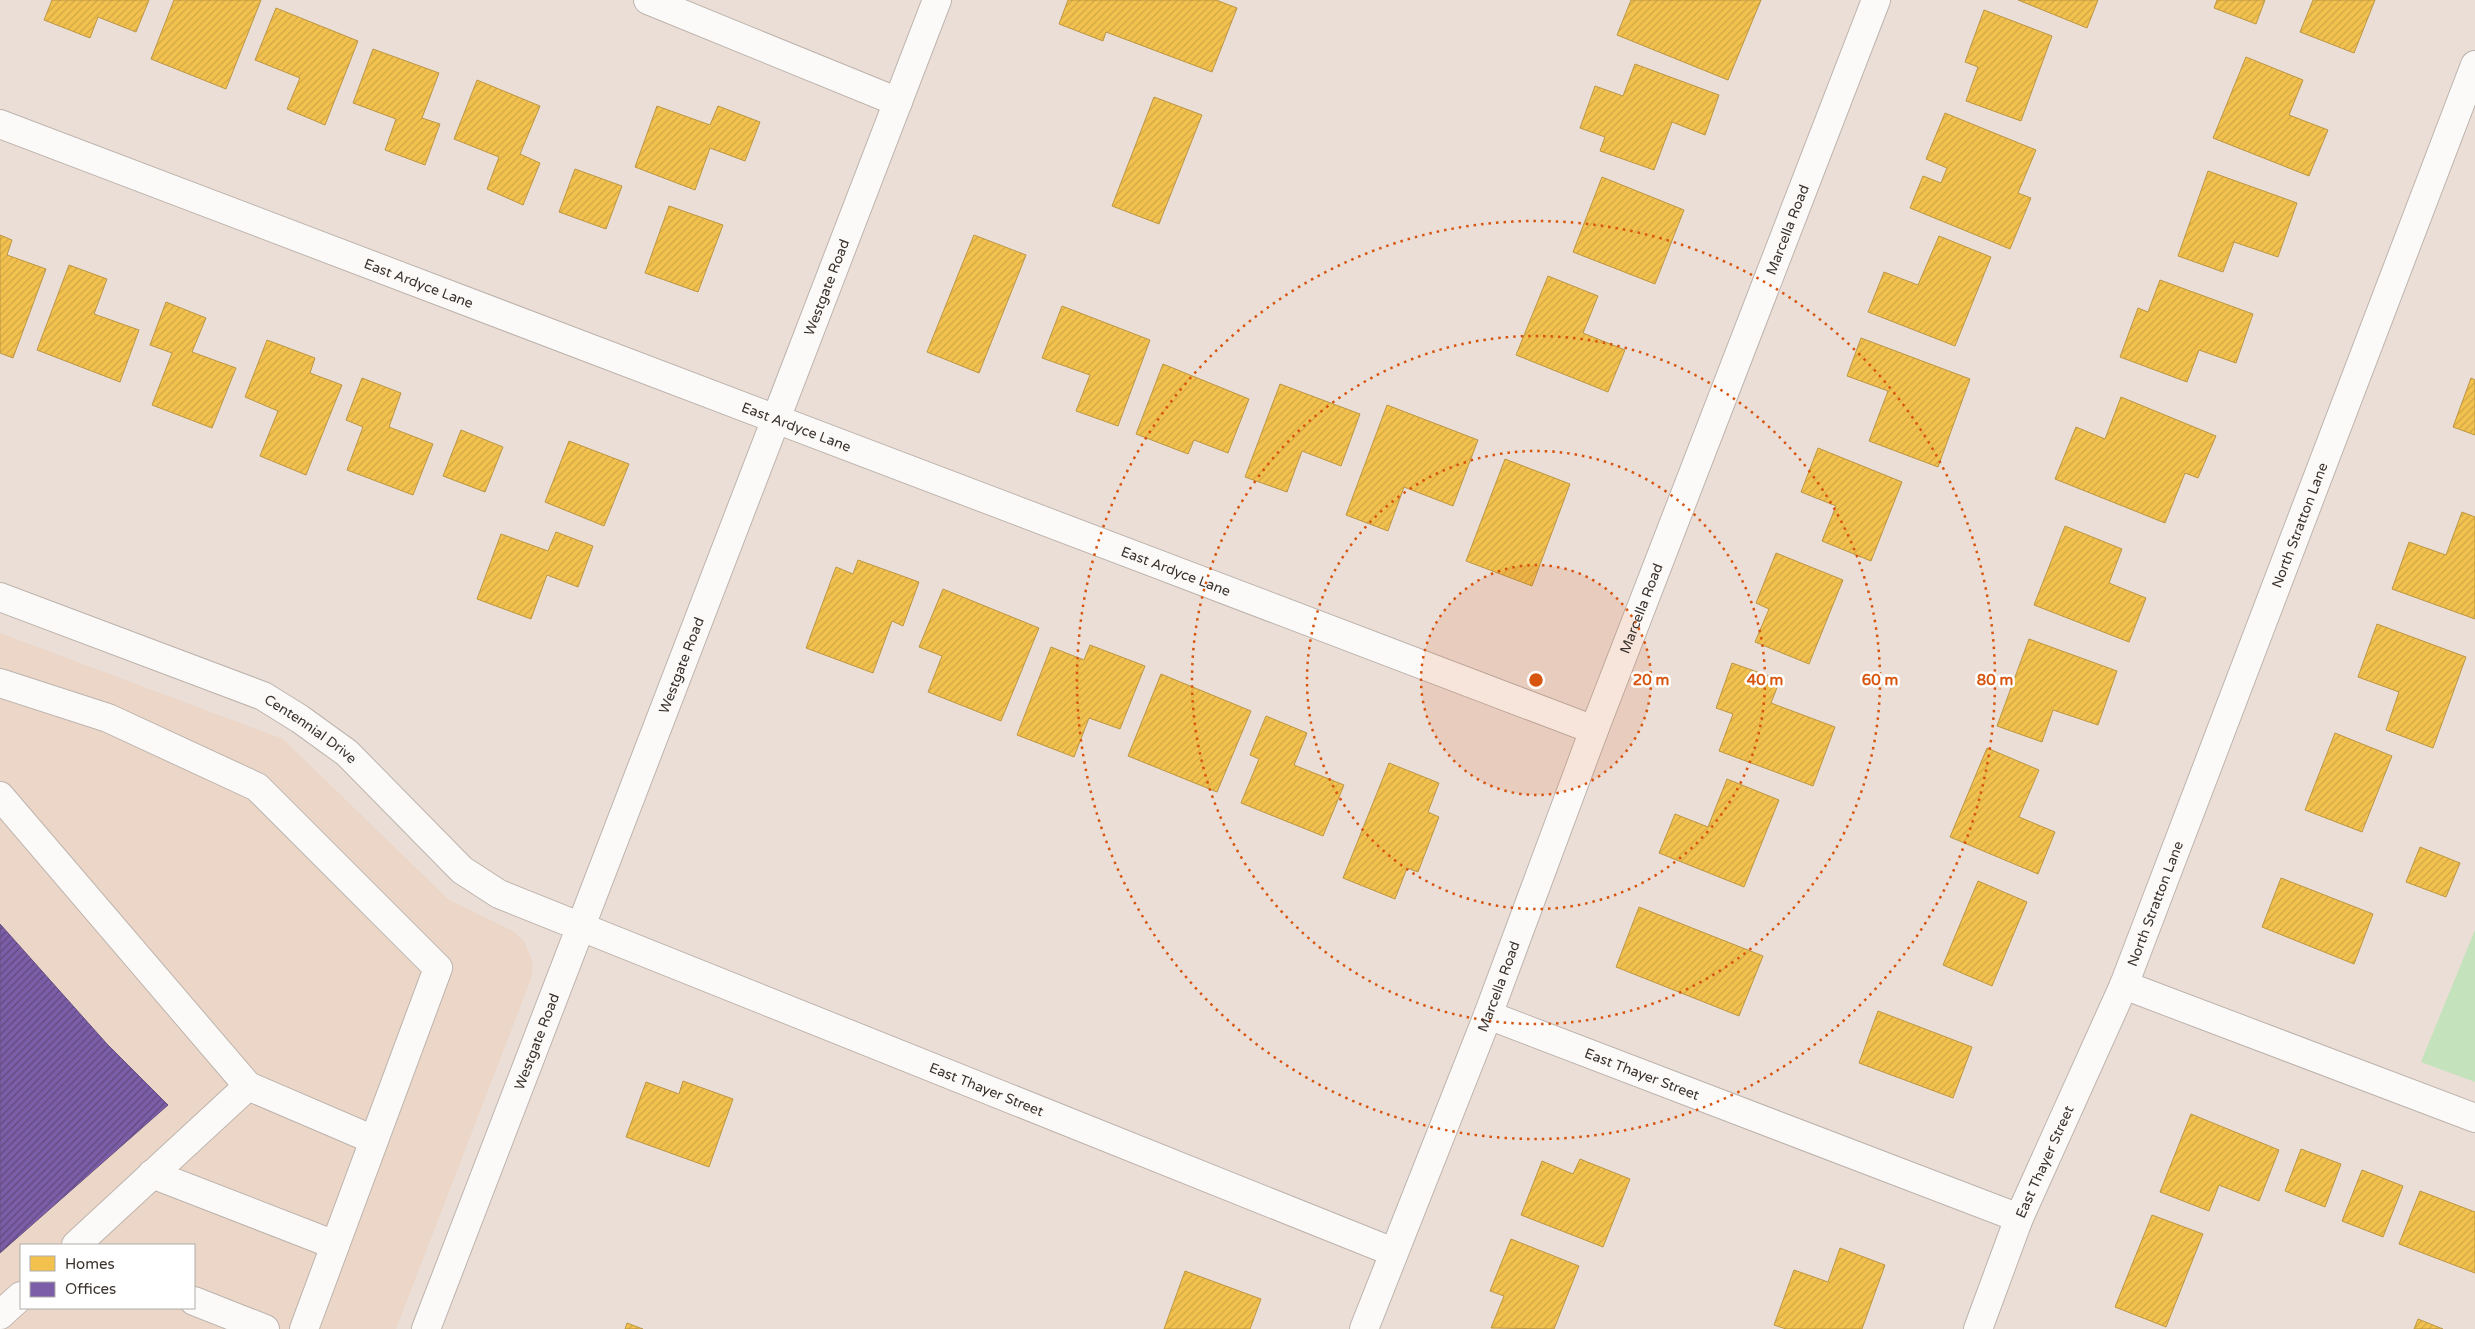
<svg xmlns="http://www.w3.org/2000/svg" width="2475" height="1329" font-family="'Varela Round',sans-serif">
  <style>
    .built { fill: #ebd6c7; fill-rule: evenodd }
    .green { fill: #c4e2bb }
    .homes { fill: url(#homes-hatch); stroke: #bb9644 }
    .offices { fill: url(#offices-hatch); stroke: #685182 }
    .lines { fill: none; stroke-linecap: round; stroke-linejoin: round }
    .minor-casing { stroke: #bdb4ad; stroke-width: 30 }
    .minor { stroke: #fcfaf9; stroke-width: 28 }
    .ring { fill: none; stroke: #d7550f; stroke-width: 2.5; stroke-dasharray: 2.5 5 }
    .labels { text-anchor: middle; dominant-baseline: central; stroke-width: 5; stroke-linejoin: round; paint-order: stroke }
    .street-label { font-size: 14px; fill: #3a322c; stroke: #fff }
    .centre { fill: #d7550f; stroke: #fff; stroke-width: 2.5 }
    .ring-label { font-size: 15px; text-anchor: middle; font-weight: bold; fill: #d7550f; stroke: #fff; stroke-width: 5; stroke-linejoin: round; paint-order: stroke }
  </style>
  <defs>
    <pattern id="homes-hatch" width="6" height="6" patternUnits="userSpaceOnUse" patternTransform="scale(1.25)"><rect width="6" height="6" fill="#f2c14e"/><path d="M-1 1l2-2M0 6l6-6M5 7l2-2" fill="none" stroke="#d0a644"/></pattern>
    <pattern id="offices-hatch" width="6" height="6" patternUnits="userSpaceOnUse" patternTransform="scale(1.25)"><rect width="6" height="6" fill="#7b5ea7"/><path d="M-1 1l2-2M0 6l6-6M5 7l2-2" fill="none" stroke="#604a80"/></pattern>
  </defs>
  <rect width="100%" height="100%" fill="#ebded6"/>
  <path class="built" d="M 0,633 L 283,739 L 449,900 L 513,931 L 524,941 L 533,963 L 531,979 L 396,1329 L 0,1329 ZM 21,1245 L 194,1245 L 194,1308 L 21,1308 Z"/>
  <path class="green" d="M 2475,930 L 2475,1082 L 2421,1062 Z"/>
  <g class="homes">
    <path d="M 52,0 L 149,0 L 136,32 L 98,17 L 90,38 L 44,20 Z"/>
    <path d="M 174,0 L 261,0 L 226,89 L 151,59 Z"/>
    <path d="M 1068,0 L 1216,0 L 1237,8 L 1212,72 L 1106,32 L 1103,41 L 1059,24 Z"/>
    <path d="M 1631,0 L 1761,0 L 1728,80 L 1617,35 Z"/>
    <path d="M 2018,0 L 2098,0 L 2087,28 Z"/>
    <path d="M 2217,0 L 2265,0 L 2256,24 L 2214,8 Z"/>
    <path d="M 2313,0 L 2375,0 L 2354,53 L 2300,32 Z"/>
    <path d="M 276,8 L 358,41 L 325,125 L 287,109 L 300,78 L 255,60 Z"/>
    <path d="M 1984,10 L 2052,36 L 2021,121 L 1966,101 L 1978,67 L 1965,62 Z"/>
    <path d="M 373,49 L 439,73 L 422,118 L 440,124 L 425,165 L 385,150 L 396,119 L 353,103 Z"/>
    <path d="M 2246,57 L 2303,80 L 2289,115 L 2328,130 L 2309,176 L 2213,138 Z"/>
    <path d="M 1635,64 L 1719,95 L 1705,135 L 1672,122 L 1654,170 L 1600,151 L 1605,137 L 1580,128 L 1595,86 L 1623,96 Z"/>
    <path d="M 477,80 L 540,106 L 520,154 L 540,163 L 523,205 L 487,189 L 499,157 L 454,139 Z"/>
    <path d="M 1154,97 L 1202,115 L 1159,224 L 1112,206 Z"/>
    <path d="M 657,106 L 710,125 L 718,106 L 760,122 L 745,161 L 710,148 L 695,190 L 635,167 Z"/>
    <path d="M 1945,113 L 2036,150 L 2018,193 L 2031,198 L 2010,249 L 1910,208 L 1923,176 L 1941,183 L 1947,168 L 1926,159 Z"/>
    <path d="M 575,169 L 622,186 L 606,229 L 559,212 Z"/>
    <path d="M 2208,171 L 2297,203 L 2278,257 L 2234,242 L 2223,272 L 2178,256 Z"/>
    <path d="M 1602,177 L 1684,210 L 1655,284 L 1573,252 Z"/>
    <path d="M 669,206 L 723,225 L 698,292 L 645,273 Z"/>
    <path d="M 0,235 L 12,240 L 7,255 L 46,269 L 13,358 L 0,353 Z"/>
    <path d="M 974,235 L 1026,255 L 979,373 L 927,352 Z"/>
    <path d="M 1939,236 L 1991,257 L 1955,346 L 1868,312 L 1884,272 L 1918,285 Z"/>
    <path d="M 69,265 L 107,279 L 94,314 L 139,330 L 120,382 L 37,350 Z"/>
    <path d="M 1548,276 L 1598,296 L 1583,333 L 1625,350 L 1608,392 L 1516,355 Z"/>
    <path d="M 2160,280 L 2253,314 L 2236,363 L 2199,350 L 2187,382 L 2120,357 L 2138,308 L 2148,312 Z"/>
    <path d="M 166,302 L 206,318 L 192,352 L 236,368 L 212,428 L 152,405 L 172,353 L 150,345 Z"/>
    <path d="M 1062,306 L 1150,340 L 1118,426 L 1076,411 L 1090,375 L 1042,358 Z"/>
    <path d="M 1861,338 L 1970,379 L 1938,467 L 1869,441 L 1888,391 L 1847,376 Z"/>
    <path d="M 267,340 L 315,358 L 310,373 L 342,385 L 306,475 L 260,456 L 278,411 L 245,397 Z"/>
    <path d="M 1163,364 L 1249,399 L 1228,453 L 1194,440 L 1188,454 L 1136,434 Z"/>
    <path d="M 362,378 L 401,393 L 389,427 L 433,444 L 413,495 L 347,470 L 363,427 L 346,420 Z"/>
    <path d="M 2471,378 L 2475,380 L 2475,435 L 2453,427 Z"/>
    <path d="M 1280,384 L 1360,414 L 1341,466 L 1302,451 L 1287,492 L 1245,477 Z"/>
    <path d="M 2121,397 L 2216,436 L 2198,478 L 2185,473 L 2165,523 L 2055,479 L 2076,427 L 2105,439 Z"/>
    <path d="M 1387,405 L 1478,440 L 1453,506 L 1404,487 L 1388,531 L 1346,515 Z"/>
    <path d="M 461,430 L 503,447 L 485,492 L 443,476 Z"/>
    <path d="M 569,441 L 629,464 L 604,526 L 545,502 Z"/>
    <path d="M 1818,448 L 1902,482 L 1871,561 L 1822,541 L 1836,506 L 1801,492 Z"/>
    <path d="M 1505,459 L 1570,484 L 1532,586 L 1466,561 Z"/>
    <path d="M 2462,512 L 2475,517 L 2475,619 L 2392,589 L 2409,542 L 2446,555 Z"/>
    <path d="M 2065,526 L 2122,549 L 2109,583 L 2146,598 L 2129,642 L 2034,605 Z"/>
    <path d="M 556,532 L 593,546 L 578,587 L 547,575 L 531,619 L 477,599 L 501,534 L 548,551 Z"/>
    <path d="M 1776,553 L 1843,580 L 1809,664 L 1755,642 L 1769,609 L 1756,603 Z"/>
    <path d="M 858,560 L 919,582 L 903,626 L 892,621 L 873,673 L 806,648 L 836,567 L 853,574 Z"/>
    <path d="M 943,589 L 1039,628 L 1001,721 L 928,692 L 942,656 L 919,647 Z"/>
    <path d="M 2377,624 L 2466,657 L 2433,748 L 2386,730 L 2399,692 L 2358,677 Z"/>
    <path d="M 2029,639 L 2117,671 L 2098,725 L 2053,710 L 2042,742 L 1997,726 Z"/>
    <path d="M 1090,645 L 1145,666 L 1120,729 L 1089,718 L 1074,757 L 1017,735 L 1051,647 L 1084,660 Z"/>
    <path d="M 1732,663 L 1780,680 L 1771,703 L 1835,727 L 1813,786 L 1719,751 L 1733,714 L 1716,708 Z"/>
    <path d="M 1161,674 L 1251,711 L 1217,792 L 1128,756 Z"/>
    <path d="M 1266,716 L 1307,733 L 1294,765 L 1344,785 L 1323,836 L 1241,803 L 1259,759 L 1250,755 Z"/>
    <path d="M 2335,733 L 2392,756 L 2362,832 L 2305,810 Z"/>
    <path d="M 1987,748 L 2039,770 L 2019,817 L 2055,832 L 2038,874 L 1950,837 Z"/>
    <path d="M 1389,763 L 1439,783 L 1428,812 L 1439,817 L 1418,872 L 1407,868 L 1395,899 L 1343,878 Z"/>
    <path d="M 1727,779 L 1779,800 L 1744,887 L 1659,853 L 1675,814 L 1708,827 Z"/>
    <path d="M 2420,847 L 2460,863 L 2446,897 L 2406,882 Z"/>
    <path d="M 2281,878 L 2373,914 L 2354,964 L 2262,927 Z"/>
    <path d="M 1978,881 L 2027,902 L 1992,986 L 1943,965 Z"/>
    <path d="M 1639,907 L 1763,956 L 1739,1016 L 1616,967 Z"/>
    <path d="M 1878,1011 L 1972,1047 L 1953,1098 L 1859,1063 Z"/>
    <path d="M 683,1081 L 733,1099 L 709,1167 L 626,1137 L 646,1082 L 679,1094 Z"/>
    <path d="M 2191,1114 L 2279,1150 L 2259,1201 L 2219,1185 L 2209,1211 L 2160,1192 Z"/>
    <path d="M 2301,1149 L 2341,1164 L 2325,1207 L 2285,1191 Z"/>
    <path d="M 1580,1159 L 1630,1179 L 1603,1247 L 1521,1215 L 1542,1161 L 1573,1174 Z"/>
    <path d="M 2362,1170 L 2403,1186 L 2383,1237 L 2342,1221 Z"/>
    <path d="M 2420,1191 L 2475,1212 L 2475,1273 L 2399,1244 Z"/>
    <path d="M 2152,1215 L 2203,1234 L 2166,1327 L 2115,1307 Z"/>
    <path d="M 1511,1239 L 1579,1266 L 1554,1329 L 1491,1328 L 1504,1296 L 1490,1291 Z"/>
    <path d="M 1840,1248 L 1885,1265 L 1862,1329 L 1786,1329 L 1774,1325 L 1794,1270 L 1828,1282 Z"/>
    <path d="M 1185,1271 L 1261,1299 L 1250,1329 L 1164,1329 Z"/>
    <path d="M 2418,1319 L 2443,1329 L 2414,1329 Z"/>
    <path d="M 627,1323 L 643,1329 L 625,1329 Z"/>
  </g>
  <path class="offices" d="M 0,924 L 107,1044 L 168,1105 L 0,1253 Z"/>
  <g class="lines">
    <defs>
      <g id="minor">
        <path d="M 648,0 L 898,102"/>
        <path id="s1" d="M 0,124 L 1594,730"/>
        <path id="s2" d="M 0,597 L 263,696 L 300,719 L 347,753 L 462,870 L 499,894 L 1393,1252"/>
        <path d="M 0,683 L 108,718 L 257,787 L 438,968 L 304,1329"/>
        <path d="M 0,796 L 248,1086 L 374,1140"/>
        <path d="M 2124,985 L 2475,1118"/>
        <path id="s3" d="M 1488,1015 L 2019,1218"/>
        <path d="M 152,1174 L 335,1245"/>
        <path d="M 76,1245 L 248,1086"/>
        <path d="M 194,1301 L 265,1329"/>
        <path d="M 0,1315 L 21,1296"/>
        <path id="s4" d="M 426,1329 L 937,0"/>
        <path id="s5" d="M 1364,1329 L 1488,1015 L 1594,730 L 1876,0"/>
        <path id="s6" d="M 1978,1329 L 2019,1218 L 2124,985 L 2475,65"/>
      </g>
    </defs>
    <use href="#minor" class="minor-casing"/>
    <use href="#minor" class="minor"/>
  </g>
  <circle cx="1536" cy="680" r="115" fill="#d7550f" fill-opacity=".12"/>
  <g class="ring">
    <circle cx="1536" cy="680" r="115"/>
    <circle cx="1536" cy="680" r="229"/>
    <circle cx="1536" cy="680" r="344"/>
    <circle cx="1536" cy="680" r="459"/>
  </g>
  <g class="labels">
    <g class="street-label">
      <text stroke="none"><textPath href="#s5" startOffset="1178">Marcella Road</textPath></text>
      <text stroke="none"><textPath href="#s1" startOffset="448">East Ardyce Lane</textPath></text>
      <text stroke="none"><textPath href="#s4" startOffset="1116">Westgate Road</textPath></text>
      <text stroke="none"><textPath href="#s1" startOffset="852">East Ardyce Lane</textPath></text>
      <text stroke="none"><textPath href="#s6" startOffset="866">North Stratton Lane</textPath></text>
      <text stroke="none"><textPath href="#s1" startOffset="1258">East Ardyce Lane</textPath></text>
      <text stroke="none"><textPath href="#s5" startOffset="772">Marcella Road</textPath></text>
      <text stroke="none"><textPath href="#s4" startOffset="711">Westgate Road</textPath></text>
      <text stroke="none"><textPath href="#s2" startOffset="339">Centennial Drive</textPath></text>
      <text stroke="none"><textPath href="#s6" startOffset="461">North Stratton Lane</textPath></text>
      <text stroke="none"><textPath href="#s5" startOffset="368">Marcella Road</textPath></text>
      <text stroke="none"><textPath href="#s4" startOffset="308">Westgate Road</textPath></text>
      <text stroke="none"><textPath href="#s3" startOffset="165">East Thayer Street</textPath></text>
      <text stroke="none"><textPath href="#s2" startOffset="1116">East Thayer Street</textPath></text>
      <text stroke="none"><textPath href="#s6" startOffset="180">East Thayer Street</textPath></text>
    </g>
  </g>
  <circle cx="1536" cy="680" r="8" class="centre"/>
  <g class="ring-label">
    <text x="1651" y="685">20 m</text>
    <text x="1765" y="685">40 m</text>
    <text x="1880" y="685">60 m</text>
    <text x="1995" y="685">80 m</text>
  </g>
  <rect x="20" y="1244" width="175" height="65" fill="#ffffff" stroke="#b0adab"/>
  <rect x="30" y="1256" width="25" height="15" fill="#f2c14e" stroke="#b0adab"/>
  <text x="65" y="1269" font-size="15" fill="#3a322c">Homes</text>
  <rect x="30" y="1282" width="25" height="15" fill="#7b5ea7" stroke="#b0adab"/>
  <text x="65" y="1294" font-size="15" fill="#3a322c">Offices</text>
</svg>
